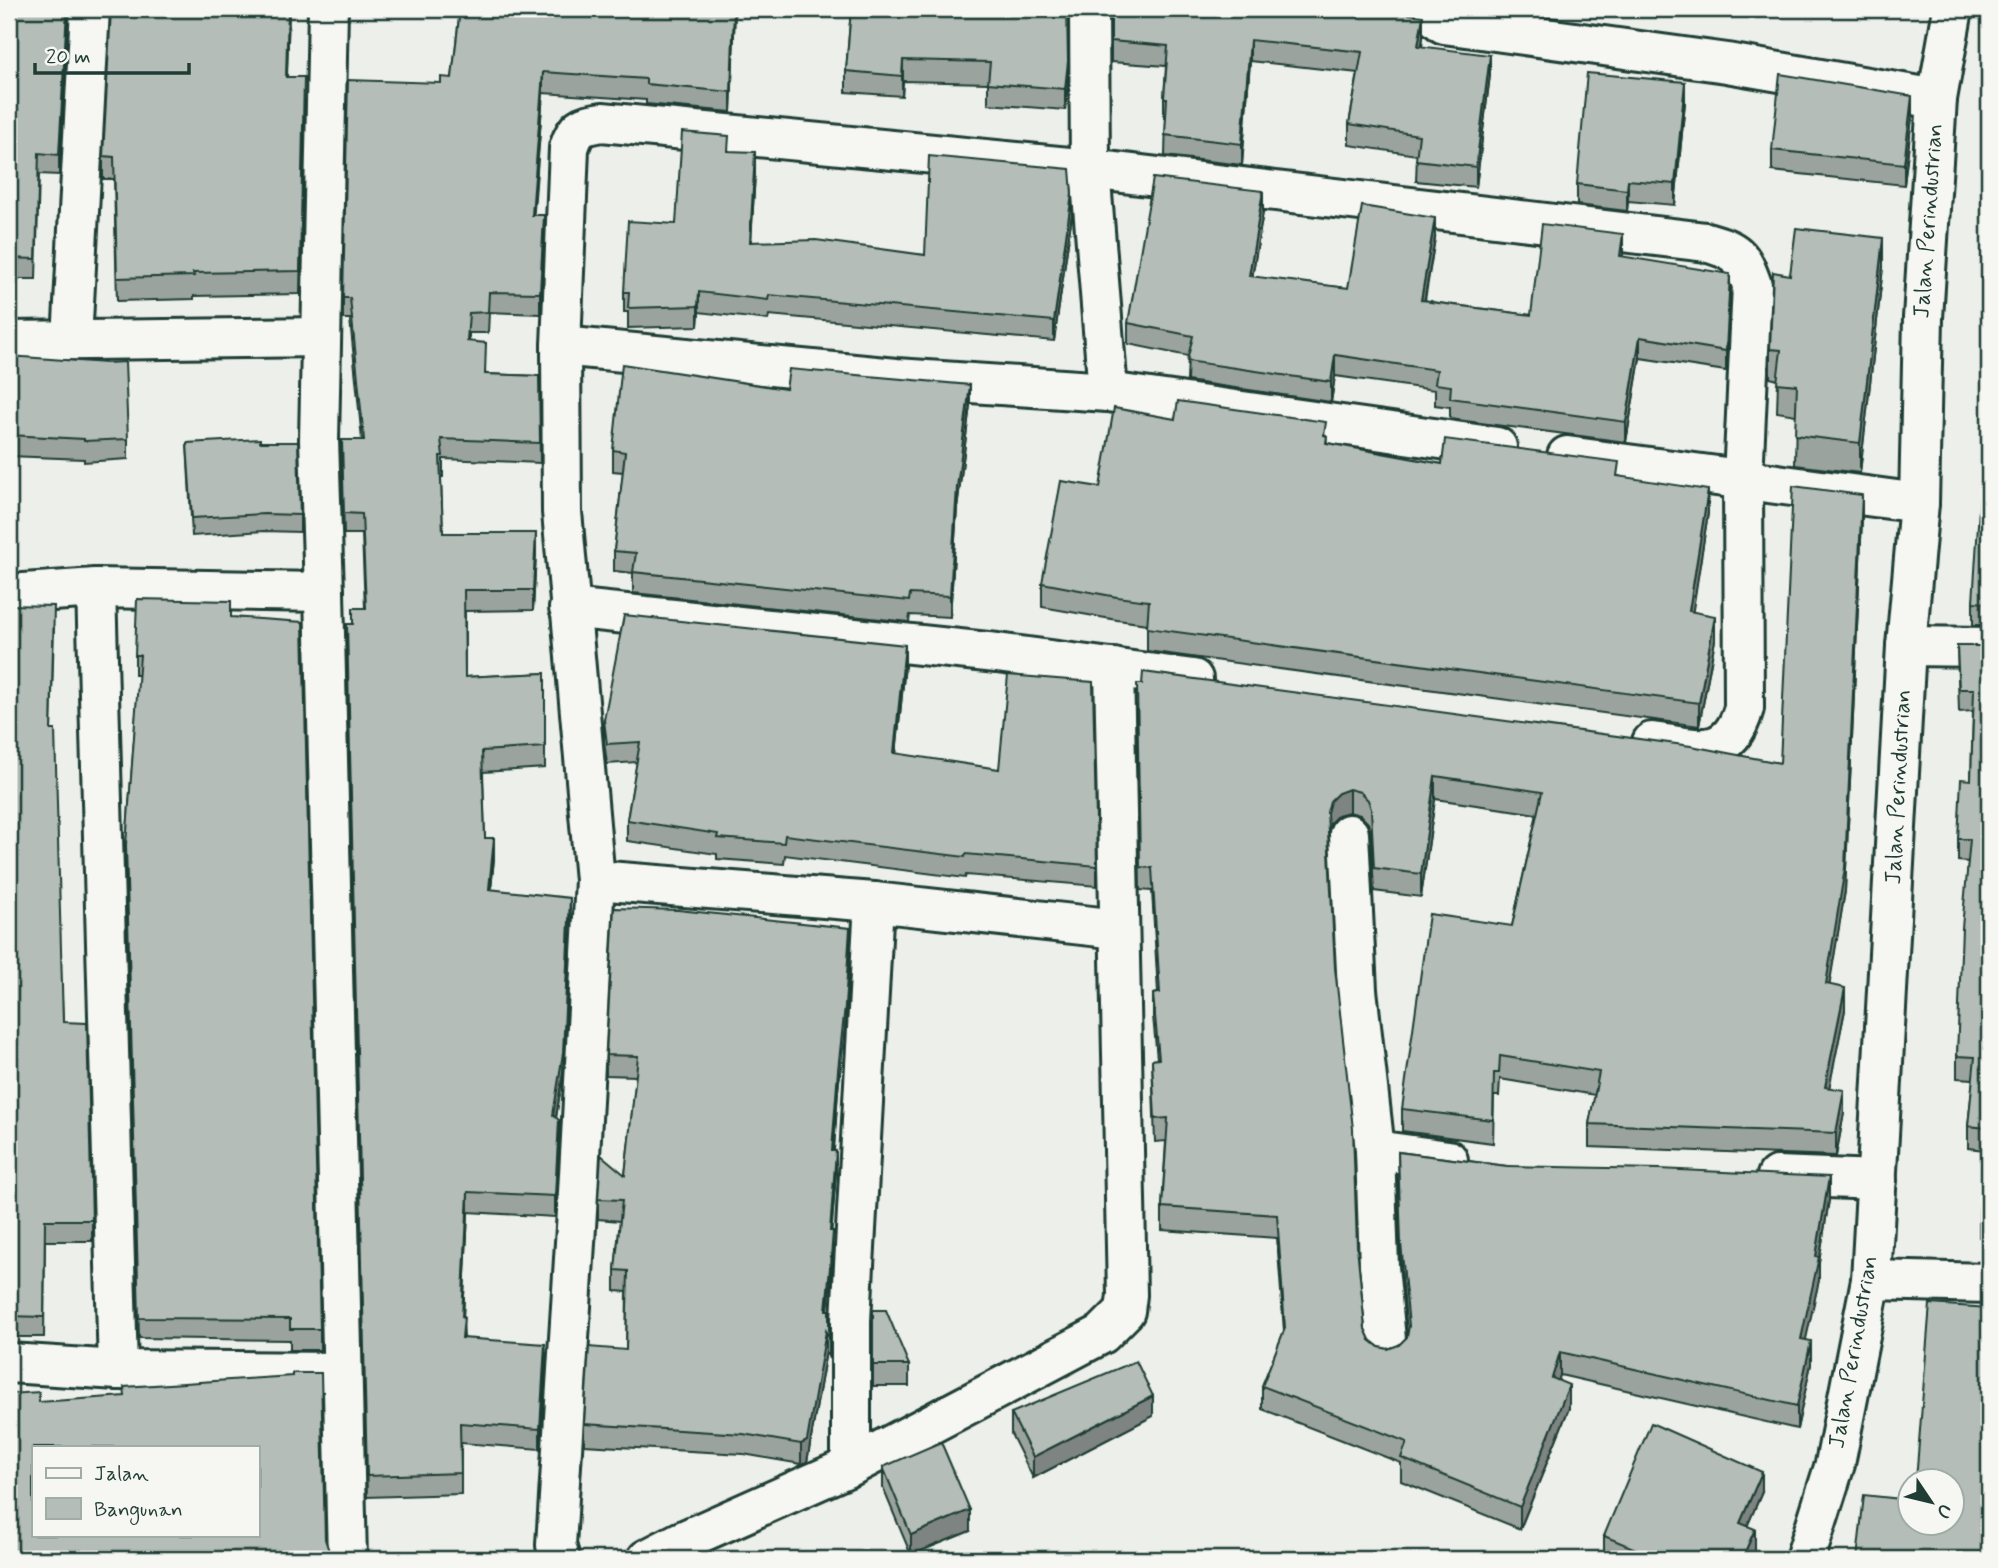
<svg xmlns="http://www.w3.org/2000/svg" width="1998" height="1568" font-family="Mynerve,sans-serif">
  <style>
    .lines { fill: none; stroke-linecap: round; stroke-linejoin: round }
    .minor-casing { stroke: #1f3d34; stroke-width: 44 }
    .minor { stroke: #f6f6f2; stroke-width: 38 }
    .wall { fill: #9ba39e; stroke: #1f3d34; stroke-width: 2 }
    .shaded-wall { fill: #7e8481; stroke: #1f3d34; stroke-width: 2 }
    .building { fill: #b4bdb8; stroke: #1f3d34; stroke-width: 2; fill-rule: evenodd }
    .labels { text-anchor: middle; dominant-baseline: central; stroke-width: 7; stroke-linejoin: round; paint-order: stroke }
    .street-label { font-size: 23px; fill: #1f3d34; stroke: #f6f6f2 }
  </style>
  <rect width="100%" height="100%" fill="#edefea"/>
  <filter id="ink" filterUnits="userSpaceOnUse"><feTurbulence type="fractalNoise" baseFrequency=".0143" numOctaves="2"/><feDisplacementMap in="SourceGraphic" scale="14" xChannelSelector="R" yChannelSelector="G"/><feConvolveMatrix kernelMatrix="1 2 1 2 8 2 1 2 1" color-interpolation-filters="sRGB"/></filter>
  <g filter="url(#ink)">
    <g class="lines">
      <defs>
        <g id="minor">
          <path d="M 328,9 L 319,440 L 324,592 L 347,1559"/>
          <path d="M 1089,9 L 1090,169 L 1108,392"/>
          <path d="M 1426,9 L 1444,24 L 1727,63 L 1937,99"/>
          <path d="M 72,340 L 90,9"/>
          <path d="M 9,341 L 321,337"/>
          <path d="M 561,346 L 896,378 L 1108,392 L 1497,447"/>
          <path d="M 1567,456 L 1919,503"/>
          <path d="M 96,588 L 118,1370"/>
          <path d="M 9,594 L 96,588 L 324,592"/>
          <path d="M 569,608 L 997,653 L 1193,679"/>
          <path d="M 1906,646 L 1989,647"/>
          <path d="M 1349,834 L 1357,990 L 1375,1150 L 1448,1160"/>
          <path d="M 595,880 L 874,902 L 1119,929"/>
          <path d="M 1375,1150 L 1379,1267 L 1387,1350"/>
          <path d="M 1777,1176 L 1877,1180"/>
          <path d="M 1871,1280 L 1989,1283"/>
          <path d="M 9,1363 L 118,1370 L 341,1372"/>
          <path d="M 851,1466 L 851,1320 L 874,902"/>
          <path d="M 560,1559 L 556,1545 L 577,1211 L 595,880 L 562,512 L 561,346 L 569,148 C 576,126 581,126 602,122 L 1090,169 L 1706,242 C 1737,251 1741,254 1752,285 L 1743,479 L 1744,708 C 1729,762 1696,748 1652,742"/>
          <path d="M 647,1559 L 682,1541 L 851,1466 L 1102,1334 L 1125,1311 L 1127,1295 L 1114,668"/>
          <path d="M 1805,1559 L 1835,1464 L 1871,1280 L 1906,646 L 1919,503 L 1923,318 L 1937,99 L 1953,9"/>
        </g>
      </defs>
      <use href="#minor" class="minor-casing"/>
      <use href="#minor" class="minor"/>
    </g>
    <g class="wall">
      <path d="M 9,9 L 68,9 L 59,175 L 39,174 L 36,279 L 9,279 Z"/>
      <path d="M 111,9 L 289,9 L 287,77 L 304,100 L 300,294 L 194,296 L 194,299 L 117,301 L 114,179 L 103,179 L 103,156 Z"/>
      <path d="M 460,9 L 735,9 L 731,112 L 646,104 L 646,100 L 543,93 L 533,215 L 544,236 L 540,314 L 489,312 L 488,333 L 469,333 L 469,341 L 486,374 L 539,376 L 540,463 L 443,459 L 443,477 L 441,477 L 443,533 L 536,553 L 533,610 L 465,611 L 465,677 L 545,673 L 545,768 L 483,772 L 485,838 L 494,858 L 491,890 L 570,919 L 563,1073 L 556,1118 L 559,1141 L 555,1217 L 468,1212 L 463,1317 L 464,1338 L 545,1365 L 540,1449 L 461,1443 L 461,1494 L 367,1497 L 347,645 L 353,624 L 365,608 L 362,534 L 344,534 L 342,460 L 342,440 L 362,440 L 350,319 L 343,319 L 343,298 L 441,83 L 452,78 Z"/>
      <path d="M 851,9 L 1068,82 L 1065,110 L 988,104 L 988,83 L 903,81 L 902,96 L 846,92 L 846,71 Z"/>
      <path d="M 1111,9 L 1423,37 L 1422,47 L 1490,75 L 1476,187 L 1416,181 L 1417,155 L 1349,145 L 1349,124 L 1358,73 L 1250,61 L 1242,165 L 1165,156 L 1166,118 L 1164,118 L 1164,98 L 1166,66 L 1111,62 Z"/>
      <path d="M 1685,102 L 1675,205 L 1628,201 L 1627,211 L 1577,205 L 1577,184 Z"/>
      <path d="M 1912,117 L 1904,185 L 1772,171 L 1772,150 Z"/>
      <path d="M 729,151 L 755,172 L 751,242 L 925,255 L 1072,214 L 1054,341 L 769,315 L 768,320 L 699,312 L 698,326 L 628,328 L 628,312 L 624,312 L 624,292 L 676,224 Z"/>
      <path d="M 1263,212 L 1252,277 L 1348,288 L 1435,238 L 1425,300 L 1431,302 L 1531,315 L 1622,257 L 1730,295 L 1726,371 L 1640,358 L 1626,442 L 1450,419 L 1450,407 L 1435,405 L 1435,390 L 1335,376 L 1331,402 L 1187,381 L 1188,356 L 1128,344 L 1128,323 Z"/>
      <path d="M 1883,267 L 1860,473 L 1795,465 L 1796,415 L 1777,412 L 1778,380 L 1770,378 L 1770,349 L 1790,275 Z"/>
      <path d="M 9,356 L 128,439 L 128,459 L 84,462 L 84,459 L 9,456 Z"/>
      <path d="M 786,389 L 970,405 L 957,508 L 950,617 L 910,615 L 909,622 L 633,593 L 633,573 L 614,571 L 614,551 L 623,472 L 613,471 L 613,450 Z"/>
      <path d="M 1175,419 L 1326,435 L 1327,443 L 1442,464 L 1619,476 L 1708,513 L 1692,612 L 1715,640 L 1699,726 L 1147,651 L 1147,624 L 1117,620 L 1042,607 L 1042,583 L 1100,487 Z"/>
      <path d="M 260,442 L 300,515 L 300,532 L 264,531 L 192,536 L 187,443 Z"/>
      <path d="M 1989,493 L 1989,625 L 1973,625 L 1973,602 Z"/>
      <path d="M 1862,518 L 1845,891 L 1829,984 L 1845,1010 L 1829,1087 L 1844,1113 L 1836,1156 L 1589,1147 L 1589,1124 L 1595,1095 L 1500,1079 L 1499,1096 L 1494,1096 L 1493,1143 L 1402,1131 L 1402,1109 L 1512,926 L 1537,814 L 1435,799 L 1421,897 L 1374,891 L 1371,832 L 1368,823 L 1360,815 L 1349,812 L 1338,815 L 1330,823 L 1328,831 L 1335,968 L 1357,1246 L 1365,1329 L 1370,1340 L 1379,1347 L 1388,1349 L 1399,1345 L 1407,1337 L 1407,1333 L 1401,1266 L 1398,1152 L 1507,1166 L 1829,1200 L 1819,1262 L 1819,1280 L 1805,1340 L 1811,1364 L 1797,1429 L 1560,1375 L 1558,1381 L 1569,1408 L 1520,1529 L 1401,1481 L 1401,1463 L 1262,1409 L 1262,1386 L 1284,1331 L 1277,1238 L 1162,1230 L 1162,1207 L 1166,1141 L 1155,1142 L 1152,1060 L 1157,1059 L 1153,1016 L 1153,994 L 1158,993 L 1152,891 L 1140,890 L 1137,706 L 1780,763 Z"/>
      <path d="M 9,605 L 54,627 L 51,730 L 63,1022 L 92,1220 L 92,1241 L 45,1241 L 44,1337 L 9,1337 Z"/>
      <path d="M 231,617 L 320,1329 L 320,1350 L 290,1350 L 290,1340 L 139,1338 L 126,865 L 126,845 L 139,675 L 135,675 L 135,655 Z"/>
      <path d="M 1957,646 L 1989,646 L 1989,1238 L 1979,1237 L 1979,1214 L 1985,1150 L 1968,1148 L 1968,1126 L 1973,1079 L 1957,1078 L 1957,1056 L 1968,862 L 1958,861 L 1958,839 L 1971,780 L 1973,711 L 1959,712 Z"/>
      <path d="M 905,665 L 896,754 L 1097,866 L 1097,886 L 966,875 L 965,878 L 785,855 L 784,864 L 717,859 L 717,854 L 627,841 L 627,820 L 637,762 L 607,764 L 604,741 L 604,720 Z"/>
      <path d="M 850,949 L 845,1027 L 838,1091 L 834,1151 L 836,1172 L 831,1231 L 833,1252 L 828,1310 L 829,1310 L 829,1359 L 826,1351 L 807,1462 L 801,1464 L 743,1454 L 584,1445 L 584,1424 L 626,1350 L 627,1292 L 615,1291 L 615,1270 L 620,1221 L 598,1219 L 598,1199 L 625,1175 L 636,1076 L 606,1075 L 606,1055 Z"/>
      <path d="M 873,1310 L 909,1365 L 909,1386 L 873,1386 Z"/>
      <path d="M 1011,1413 L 1153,1416 L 1033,1478 L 1011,1434 Z"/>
      <path d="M 883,1467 L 970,1531 L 911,1555 L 883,1488 Z"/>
      <path d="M 1762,1492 L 1747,1526 L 1755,1550 L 1751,1559 L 1610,1559 L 1604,1557 L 1604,1536 Z"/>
    </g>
    <g class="shaded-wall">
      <path d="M 67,9 L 68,18 L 59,175 L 59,155 Z"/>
      <path d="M 288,9 L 289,9 L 286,99 L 286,77 Z"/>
      <path d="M 734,9 L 735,9 L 731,112 L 731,92 Z"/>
      <path d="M 1423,16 L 1423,37 L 1418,67 L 1418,46 Z"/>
      <path d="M 1250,40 L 1250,61 L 1242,165 L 1242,144 Z"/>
      <path d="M 1490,55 L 1490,75 L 1476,187 L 1476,167 Z"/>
      <path d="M 903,60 L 903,81 L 902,96 L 902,76 Z"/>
      <path d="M 1068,61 L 1068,82 L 1065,110 L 1065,89 Z"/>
      <path d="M 543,72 L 543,93 L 532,236 L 532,215 Z"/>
      <path d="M 1685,82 L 1685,102 L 1675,205 L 1675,184 Z"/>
      <path d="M 1912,96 L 1912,117 L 1904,185 L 1904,164 Z"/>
      <path d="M 755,152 L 755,172 L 750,262 L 750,242 Z"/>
      <path d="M 1628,180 L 1628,201 L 1627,211 L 1627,190 Z"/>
      <path d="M 1263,191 L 1263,212 L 1249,297 L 1249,276 Z"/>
      <path d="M 1072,194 L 1072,214 L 1054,341 L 1054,321 Z"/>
      <path d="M 544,215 L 544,236 L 540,314 L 540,293 Z"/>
      <path d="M 1435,218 L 1435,238 L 1421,320 L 1421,300 Z"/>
      <path d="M 1623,234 L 1623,254 L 1620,277 L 1620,256 Z"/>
      <path d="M 1883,238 L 1883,267 L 1860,473 L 1860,443 Z"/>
      <path d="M 1730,274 L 1730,295 L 1726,371 L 1726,351 Z"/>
      <path d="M 699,292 L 699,312 L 698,326 L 698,306 Z"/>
      <path d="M 1640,337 L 1640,358 L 1626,442 L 1626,422 Z"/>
      <path d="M 1335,355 L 1335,376 L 1331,402 L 1331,382 Z"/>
      <path d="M 970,385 L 970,405 L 957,508 L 950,617 L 950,596 L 957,487 Z"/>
      <path d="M 1708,490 L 1708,513 L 1689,635 L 1689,611 Z"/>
      <path d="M 1862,495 L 1862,518 L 1845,891 L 1826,1006 L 1826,984 Z"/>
      <path d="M 536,533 L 536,553 L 533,610 L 533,590 Z"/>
      <path d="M 1715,616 L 1715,640 L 1699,726 L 1699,703 Z"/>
      <path d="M 905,645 L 905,665 L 894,774 L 894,753 Z"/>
      <path d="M 1435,776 L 1435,799 L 1421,897 L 1421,874 Z"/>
      <path d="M 1349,789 L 1349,812 L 1338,815 L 1330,823 L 1327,835 L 1327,812 L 1330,801 L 1338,793 Z"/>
      <path d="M 494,838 L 494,858 L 489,910 L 489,889 Z"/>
      <path d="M 570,898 L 570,919 L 563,1073 L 553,1136 L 553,1115 Z"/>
      <path d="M 850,928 L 850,949 L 845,1027 L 838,1091 L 832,1171 L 832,1151 L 838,1070 Z"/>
      <path d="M 1845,988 L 1845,1010 L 1825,1109 L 1825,1087 Z"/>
      <path d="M 1844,1090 L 1844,1113 L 1836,1156 L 1836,1133 Z"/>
      <path d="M 559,1120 L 559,1141 L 555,1217 L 555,1196 Z"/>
      <path d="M 836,1151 L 836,1172 L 830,1252 L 830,1231 Z"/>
      <path d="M 1829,1177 L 1829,1200 L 1819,1262 L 1819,1280 L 1801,1362 L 1801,1339 L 1816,1256 Z"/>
      <path d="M 468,1192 L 468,1212 L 462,1338 L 462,1317 Z"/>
      <path d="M 833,1231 L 831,1278 L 826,1330 L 826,1310 Z"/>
      <path d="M 826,1331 L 826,1351 L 807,1462 L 801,1464 L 801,1444 Z"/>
      <path d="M 1811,1341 L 1811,1364 L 1797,1429 L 1797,1406 Z"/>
      <path d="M 545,1344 L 545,1365 L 540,1449 L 540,1429 Z"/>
      <path d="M 1560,1352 L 1560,1375 L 1552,1401 L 1552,1378 Z"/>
      <path d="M 1569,1385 L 1569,1408 L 1520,1529 L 1520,1507 Z"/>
      <path d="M 1153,1396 L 1153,1416 L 1033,1478 L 1033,1457 Z"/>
      <path d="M 1762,1472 L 1762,1492 L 1740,1543 L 1740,1523 Z"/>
      <path d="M 970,1510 L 970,1531 L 911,1555 L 911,1535 Z"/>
      <path d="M 1755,1529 L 1755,1550 L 1751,1559 L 1742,1559 Z"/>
    </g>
    <g class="building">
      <path d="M 9,9 L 67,9 L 59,155 L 39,153 L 36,259 L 9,258 Z"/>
      <path d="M 111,9 L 288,9 L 286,77 L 304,77 L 300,271 L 193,273 L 194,276 L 117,278 L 114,157 L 103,156 Z"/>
      <path d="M 460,9 L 734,9 L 731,92 L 646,84 L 646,79 L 543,72 L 532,215 L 544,215 L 540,293 L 489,292 L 488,312 L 469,313 L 467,341 L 486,343 L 485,374 L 539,376 L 540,443 L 441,439 L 443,456 L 440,456 L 443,533 L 536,533 L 533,590 L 464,590 L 465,677 L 545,673 L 545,747 L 482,751 L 485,838 L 494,838 L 489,889 L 570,898 L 563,1053 L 553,1115 L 559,1120 L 555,1196 L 468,1192 L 462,1317 L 464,1317 L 462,1338 L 545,1344 L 540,1429 L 460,1423 L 461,1473 L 367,1476 L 347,624 L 353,624 L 353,608 L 366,608 L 362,514 L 344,513 L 342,440 L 364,440 L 350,298 L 343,298 L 348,80 L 441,83 L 441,77 L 452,78 Z"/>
      <path d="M 851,9 L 1067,9 L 1068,61 L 1065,89 L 988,83 L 990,62 L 903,60 L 902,76 L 846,71 Z"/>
      <path d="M 1111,9 L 1375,9 L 1423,16 L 1418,46 L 1490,55 L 1476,167 L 1416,160 L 1419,135 L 1349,124 L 1362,52 L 1250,40 L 1242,144 L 1165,135 L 1167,98 L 1164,98 L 1168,46 L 1111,41 Z"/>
      <path d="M 1587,73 L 1685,82 L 1675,184 L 1628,180 L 1627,190 L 1577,184 Z"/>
      <path d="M 1780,74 L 1912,96 L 1904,164 L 1772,150 Z"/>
      <path d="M 682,132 L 729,136 L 728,151 L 755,152 L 750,242 L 816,240 L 925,255 L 929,156 L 1070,169 L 1072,194 L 1054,321 L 769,295 L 768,300 L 699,292 L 698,306 L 628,308 L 629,292 L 624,292 L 628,221 L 676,224 Z"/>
      <path d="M 1153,178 L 1263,191 L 1249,276 L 1348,288 L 1362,206 L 1435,218 L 1421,300 L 1431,301 L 1430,302 L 1531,315 L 1542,224 L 1623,234 L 1620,256 L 1730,274 L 1726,351 L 1640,337 L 1626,422 L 1450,398 L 1451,386 L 1435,384 L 1437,370 L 1335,355 L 1331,382 L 1187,361 L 1193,336 L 1128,323 Z"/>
      <path d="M 1796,228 L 1883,238 L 1860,443 L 1795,435 L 1797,385 L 1777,383 L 1781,350 L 1770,349 L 1773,272 L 1790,275 Z"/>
      <path d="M 9,356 L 106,363 L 125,362 L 128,439 L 84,441 L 84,439 L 9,435 Z"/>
      <path d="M 622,364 L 786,389 L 789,369 L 970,385 L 957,487 L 950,596 L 910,594 L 909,601 L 633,572 L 636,553 L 614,551 L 625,452 L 613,450 Z"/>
      <path d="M 1178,401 L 1326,422 L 1324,435 L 1327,436 L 1326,443 L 1442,464 L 1445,439 L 1619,462 L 1617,476 L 1708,490 L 1689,611 L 1715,616 L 1699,703 L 1147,628 L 1149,601 L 1117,597 L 1042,583 L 1061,481 L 1100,487 L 1114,408 L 1175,419 Z"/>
      <path d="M 260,439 L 260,442 L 298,442 L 300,515 L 264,514 L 192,518 L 187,443 Z"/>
      <path d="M 1793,486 L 1862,495 L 1845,868 L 1826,984 L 1845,988 L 1825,1087 L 1844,1090 L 1836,1133 L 1589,1124 L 1599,1072 L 1500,1056 L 1499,1073 L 1494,1073 L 1493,1120 L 1402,1109 L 1429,914 L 1512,926 L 1542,792 L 1435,776 L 1421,874 L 1374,868 L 1371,809 L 1368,800 L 1360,792 L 1349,789 L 1338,793 L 1330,801 L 1327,812 L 1335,968 L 1353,1129 L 1357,1246 L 1365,1329 L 1370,1340 L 1379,1347 L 1388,1349 L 1399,1345 L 1407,1337 L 1409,1326 L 1401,1243 L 1398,1152 L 1507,1166 L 1659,1169 L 1829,1177 L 1816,1256 L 1819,1257 L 1801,1339 L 1811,1341 L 1797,1406 L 1560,1352 L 1552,1378 L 1569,1385 L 1520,1507 L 1401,1458 L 1407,1442 L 1262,1386 L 1285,1328 L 1277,1215 L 1162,1207 L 1168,1118 L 1155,1119 L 1152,1060 L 1159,1059 L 1153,994 L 1160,993 L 1152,868 L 1140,867 L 1137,684 L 1142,684 L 1143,672 L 1691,746 L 1780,763 Z"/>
      <path d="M 1980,493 L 1989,493 L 1989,603 L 1973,602 Z"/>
      <path d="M 137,599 L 231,601 L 231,617 L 303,622 L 320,1329 L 290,1329 L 290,1319 L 139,1318 L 126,845 L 140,655 L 135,655 Z"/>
      <path d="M 9,605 L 54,606 L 51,730 L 55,730 L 63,1022 L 87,1023 L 92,1220 L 45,1220 L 44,1317 L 9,1316 Z"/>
      <path d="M 624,615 L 905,645 L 894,753 L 999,769 L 1008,675 L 1093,682 L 1097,866 L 966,854 L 965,857 L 785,835 L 784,843 L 717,838 L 718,834 L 627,820 L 640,742 L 607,744 L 604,720 Z"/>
      <path d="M 1957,646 L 1989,646 L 1989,1215 L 1979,1214 L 1987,1128 L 1968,1126 L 1975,1057 L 1957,1056 L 1962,928 L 1970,839 L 1958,839 L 1961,779 L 1971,780 L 1974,689 L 1959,689 Z"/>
      <path d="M 614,908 L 678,910 L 850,928 L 845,1006 L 838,1070 L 832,1151 L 836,1151 L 830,1231 L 833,1231 L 831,1257 L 826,1310 L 829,1310 L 829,1338 L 826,1331 L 807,1441 L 801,1444 L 743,1434 L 584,1424 L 589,1347 L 626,1350 L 628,1271 L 615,1270 L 622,1200 L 598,1199 L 601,1155 L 625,1175 L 638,1056 L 606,1055 Z"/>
      <path d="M 1930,1304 L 1989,1308 L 1989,1559 L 1857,1559 L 1864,1495 L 1910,1500 L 1910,1522 L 1952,1522 L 1952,1480 L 1916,1480 Z"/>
      <path d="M 873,1310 L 886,1310 L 909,1365 L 873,1365 Z"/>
      <path d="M 1136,1361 L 1153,1396 L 1033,1457 L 1011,1413 Z"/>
      <path d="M 292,1373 L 321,1373 L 325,1539 L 329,1551 L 329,1559 L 9,1559 L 9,1394 L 39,1392 L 39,1402 L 125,1396 L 124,1387 L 292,1376 ZM 33,1447 L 257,1447 L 257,1535 L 33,1535 Z"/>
      <path d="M 1651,1423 L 1762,1472 L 1740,1523 L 1755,1529 L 1742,1559 L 1660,1559 L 1604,1536 Z"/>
      <path d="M 941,1442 L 970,1510 L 911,1535 L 883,1467 Z"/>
    </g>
  </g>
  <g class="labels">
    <g class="street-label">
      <text transform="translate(1929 221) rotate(-86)">Jalan Perindustrian</text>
      <text transform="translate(1899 787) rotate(-87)">Jalan Perindustrian</text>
      <text transform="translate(1854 1352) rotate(-80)">Jalan Perindustrian</text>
    </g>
  </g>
  <rect width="1998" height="1568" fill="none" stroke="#f6f6f2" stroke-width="35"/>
  <rect x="18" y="18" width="1963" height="1533" fill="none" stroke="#1f3d34" stroke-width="2.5" filter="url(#ink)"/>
  <rect x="32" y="1446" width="228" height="91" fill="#f6f6f2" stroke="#a0aca6" stroke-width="2"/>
  <rect x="46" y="1468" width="35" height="10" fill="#f6f6f2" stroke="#a0aca6" stroke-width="2"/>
  <text x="94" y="1480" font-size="21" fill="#1f3d34">Jalan</text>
  <rect x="46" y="1498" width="35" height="21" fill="#b4bdb8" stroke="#a0aca6" stroke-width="2"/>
  <text x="94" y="1516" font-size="21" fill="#1f3d34">Bangunan</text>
  <g transform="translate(1931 1502) rotate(125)"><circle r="33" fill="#f6f6f2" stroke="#a0aca6" stroke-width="2"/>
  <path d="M0-5L12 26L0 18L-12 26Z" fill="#1f3d34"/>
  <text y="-10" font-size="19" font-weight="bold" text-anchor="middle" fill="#1f3d34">U</text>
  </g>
  <path d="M35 63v10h154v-10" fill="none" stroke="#1f3d34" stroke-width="3.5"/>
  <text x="46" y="63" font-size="21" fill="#1f3d34" stroke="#f6f6f2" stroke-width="5" paint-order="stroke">20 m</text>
</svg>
